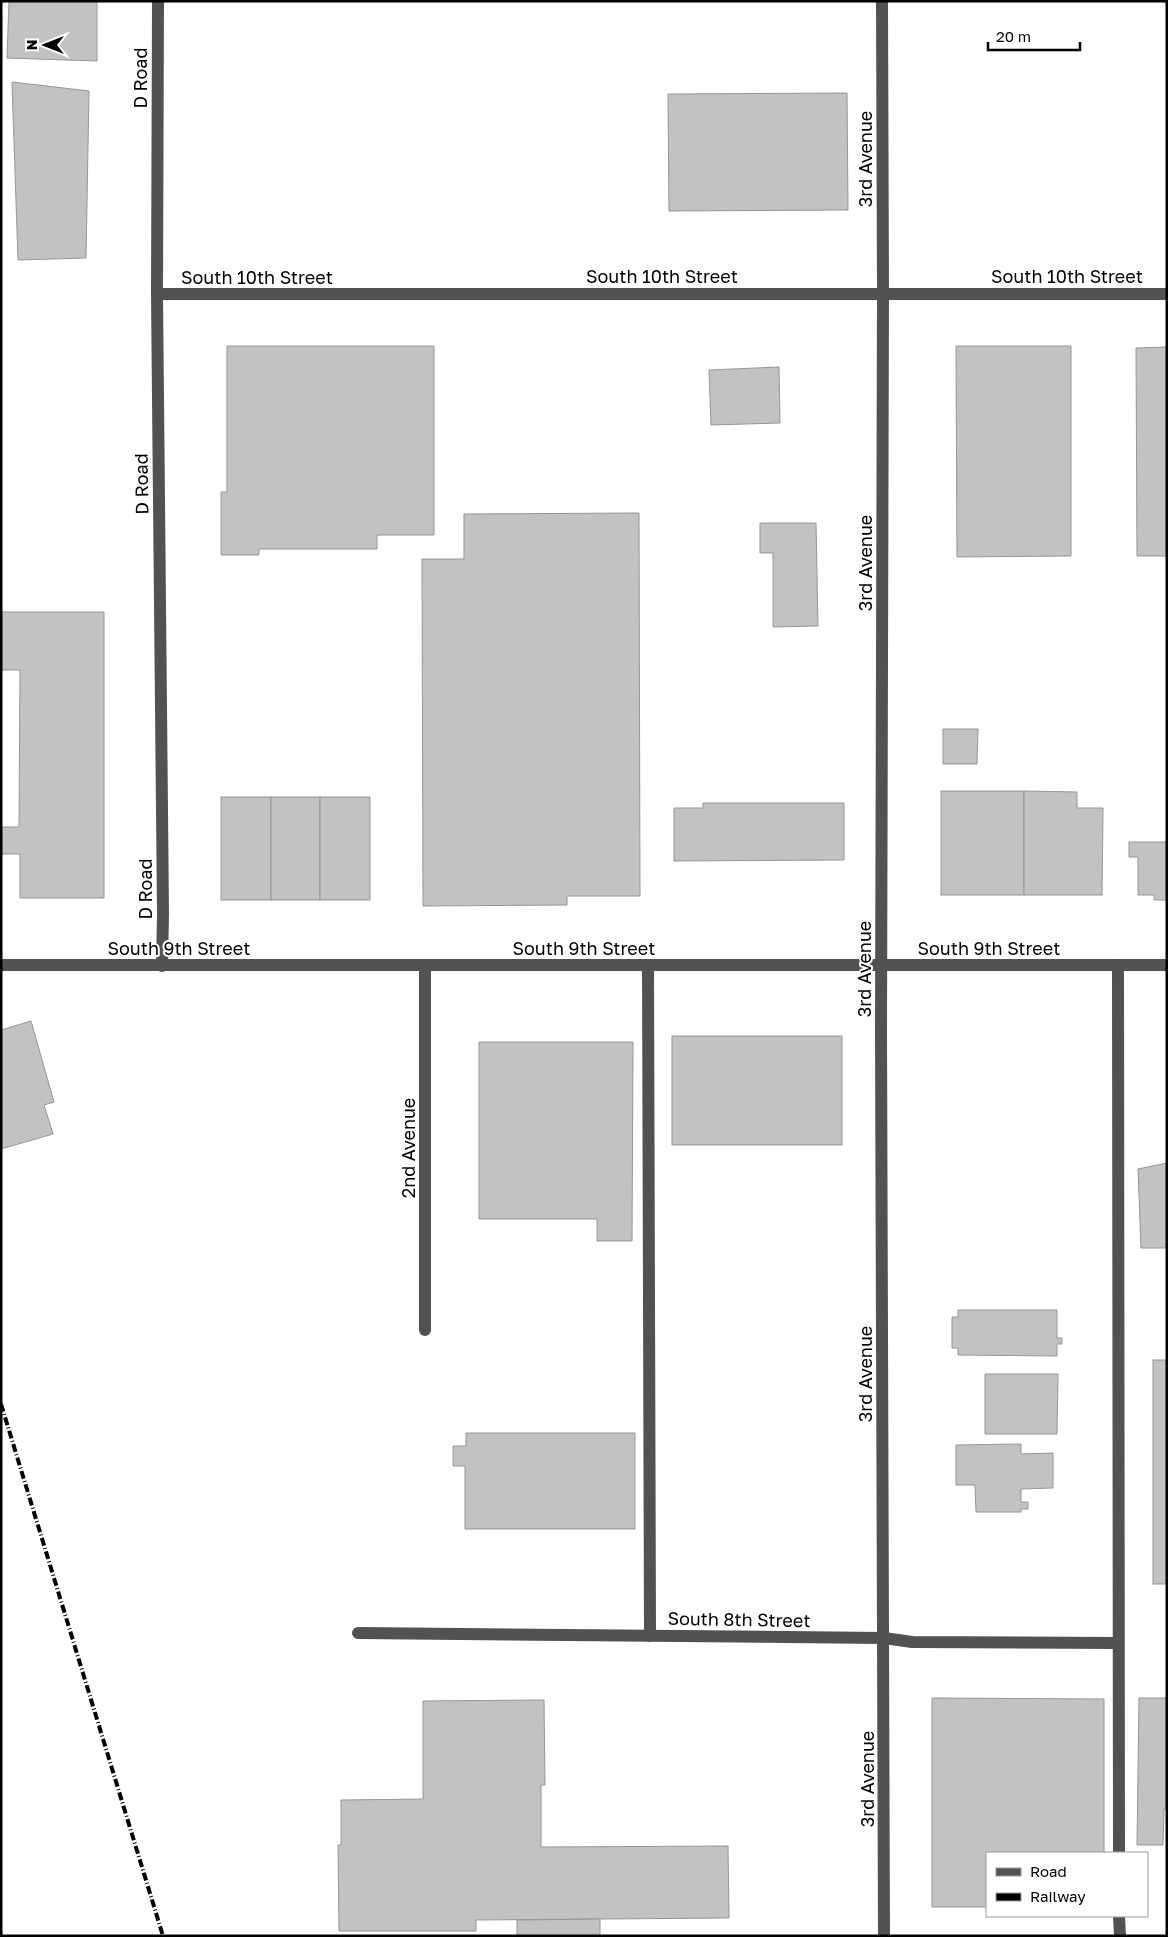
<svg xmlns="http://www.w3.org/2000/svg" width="1168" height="1937" font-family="'Golos Text',sans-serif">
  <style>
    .building { fill: #c2c2c2; stroke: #969696 }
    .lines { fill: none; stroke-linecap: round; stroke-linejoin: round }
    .minor { stroke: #525252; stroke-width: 12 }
    .rail { stroke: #000; stroke-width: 4; stroke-dasharray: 8 2.5 1 2.5; stroke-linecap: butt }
    .labels { text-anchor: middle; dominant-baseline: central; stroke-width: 4; stroke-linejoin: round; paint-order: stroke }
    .street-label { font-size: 18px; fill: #000; stroke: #fff }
  </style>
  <rect width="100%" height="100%" fill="#fff"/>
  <g class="building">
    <path d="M 9,1 L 97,1 L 97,61 L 7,58 Z"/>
    <path d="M 12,82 L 89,91 L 86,258 L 18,260 Z"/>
    <path d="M 847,93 L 848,210 L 669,211 L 668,94 Z"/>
    <path d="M 227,346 L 434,346 L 434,535 L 377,535 L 377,549 L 259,549 L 259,555 L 221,555 L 221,492 L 227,492 Z"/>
    <path d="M 956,346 L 1071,346 L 1071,556 L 957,557 Z"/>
    <path d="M 1167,347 L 1167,556 L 1137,556 L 1136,348 Z"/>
    <path d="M 779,367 L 780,423 L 711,425 L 709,370 Z"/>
    <path d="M 639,513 L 640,896 L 567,896 L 567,905 L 423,906 L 422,559 L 464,559 L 464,514 Z"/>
    <path d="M 760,523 L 816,523 L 818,626 L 773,627 L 773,553 L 760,553 Z"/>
    <path d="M 1,612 L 104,612 L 104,898 L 20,898 L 20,854 L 1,854 L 1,827 L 19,827 L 20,670 L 1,670 Z"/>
    <path d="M 943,729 L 978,729 L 977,764 L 943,764 Z"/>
    <rect x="941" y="791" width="83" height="104"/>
    <path d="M 1024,791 L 1077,792 L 1077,808 L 1103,808 L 1102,895 L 1024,895 Z"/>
    <rect x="221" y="797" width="50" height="103"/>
    <rect x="271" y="797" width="49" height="103"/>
    <rect x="320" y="797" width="50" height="103"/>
    <path d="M 703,803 L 844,803 L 844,860 L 674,861 L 674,808 L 703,808 Z"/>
    <path d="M 1129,842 L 1167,842 L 1167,900 L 1154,900 L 1154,895 L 1138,895 L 1138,857 L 1129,857 Z"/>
    <path d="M 31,1021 L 54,1102 L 44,1105 L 53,1134 L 1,1149 L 1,1030 Z"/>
    <rect x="672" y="1036" width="170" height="109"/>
    <path d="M 479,1042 L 633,1042 L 632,1241 L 597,1241 L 597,1219 L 479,1219 Z"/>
    <path d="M 1167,1163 L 1167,1248 L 1141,1248 L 1138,1169 Z"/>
    <path d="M 958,1310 L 1057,1310 L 1057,1338 L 1062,1338 L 1062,1344 L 1057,1344 L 1057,1356 L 958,1355 L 958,1348 L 952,1348 L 952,1317 L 958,1317 Z"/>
    <rect x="1153" y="1360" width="14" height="224"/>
    <path d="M 985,1374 L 1058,1374 L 1057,1434 L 985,1434 Z"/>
    <path d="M 466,1433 L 635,1433 L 635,1529 L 465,1529 L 465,1466 L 453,1466 L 453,1446 L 466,1446 Z"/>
    <path d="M 1021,1444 L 1021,1454 L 1053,1453 L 1053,1488 L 1021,1489 L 1021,1502 L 1028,1502 L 1028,1509 L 1021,1509 L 1021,1512 L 976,1512 L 975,1485 L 956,1485 L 956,1445 Z"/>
    <path d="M 932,1698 L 1104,1699 L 1104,1853 L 987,1853 L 987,1907 L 932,1907 Z"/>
    <path d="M 1139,1698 L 1167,1698 L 1167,1809 L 1164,1809 L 1163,1845 L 1137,1845 Z"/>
    <path d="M 544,1700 L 545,1785 L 541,1785 L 541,1847 L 728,1846 L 729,1918 L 476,1920 L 476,1931 L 339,1931 L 338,1845 L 341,1845 L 341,1800 L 423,1799 L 423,1701 Z"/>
    <path d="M 600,1919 L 600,1936 L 517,1936 L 517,1920 Z"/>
  </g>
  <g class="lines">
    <g class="minor">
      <path d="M 158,1 L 157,294 L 163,914 L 162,966"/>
      <path d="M 882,1 L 883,293 L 881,1032 L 884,1936"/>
      <path d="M 157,294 L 1167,294"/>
      <path d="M 1,965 L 1167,965"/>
      <path d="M 648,965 L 650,1636"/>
      <path d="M 1118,965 L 1119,1853"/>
      <path d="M 425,966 L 425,1330"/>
      <path d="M 358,1633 L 884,1638 L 912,1642 L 1118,1643"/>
      <path d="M 1119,1916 L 1120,1936"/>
    </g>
    <path class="rail" d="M 1,1404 L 163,1936"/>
  </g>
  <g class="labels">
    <g class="street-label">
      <text transform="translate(140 78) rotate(-90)">D Road</text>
      <text transform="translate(865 159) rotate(-90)">3rd Avenue</text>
      <text x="662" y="276">South 10th Street</text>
      <text x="1067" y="276">South 10th Street</text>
      <text x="257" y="277">South 10th Street</text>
      <text transform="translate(141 484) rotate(-91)">D Road</text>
      <text transform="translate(865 563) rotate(-90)">3rd Avenue</text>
      <text transform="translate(145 889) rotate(-90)">D Road</text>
      <text x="179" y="948">South 9th Street</text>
      <text x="584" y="948">South 9th Street</text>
      <text x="989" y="948">South 9th Street</text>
      <text transform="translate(864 969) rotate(-90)">3rd Avenue</text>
      <text transform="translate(408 1148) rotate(-90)">2nd Avenue</text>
      <text transform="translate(865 1374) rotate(-90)">3rd Avenue</text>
      <text transform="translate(739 1619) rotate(1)">South 8th Street</text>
      <text transform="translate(867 1779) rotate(-90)">3rd Avenue</text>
    </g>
  </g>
  <rect width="1168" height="1937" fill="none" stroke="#000000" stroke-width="5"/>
  <rect x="986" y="1852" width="162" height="65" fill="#ffffff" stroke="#999999"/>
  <rect x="996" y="1868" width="25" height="8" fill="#525252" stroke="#999999"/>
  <text x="1030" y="1877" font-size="15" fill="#000000">Road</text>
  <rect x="996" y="1893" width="25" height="8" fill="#000000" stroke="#999999"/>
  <text x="1030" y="1902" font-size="15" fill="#000000">Railway</text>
  <g transform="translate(45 45) rotate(270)" stroke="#ffffff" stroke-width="4" paint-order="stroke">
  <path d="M0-4L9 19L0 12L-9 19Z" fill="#000000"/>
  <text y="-8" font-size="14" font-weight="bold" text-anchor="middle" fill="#000000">N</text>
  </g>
  <path d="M988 42v8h92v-8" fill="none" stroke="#000000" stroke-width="2.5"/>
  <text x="996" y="42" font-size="15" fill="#000000" stroke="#ffffff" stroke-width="4" paint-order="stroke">20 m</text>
</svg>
